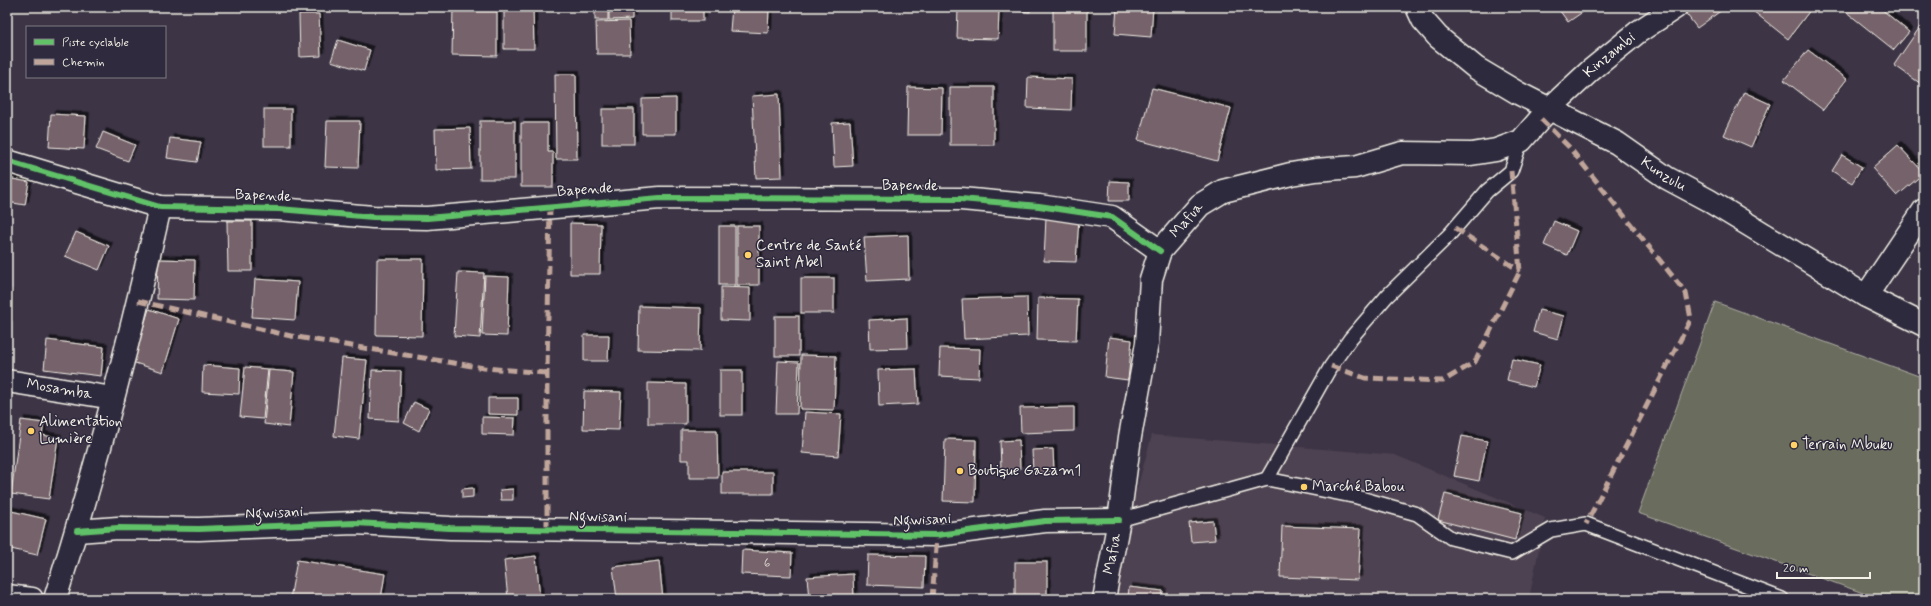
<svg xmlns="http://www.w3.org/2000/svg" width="1931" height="606" font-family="Mynerve,sans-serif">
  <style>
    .built { fill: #4e4251 }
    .green { fill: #6a6c5d; stroke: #afaea2 }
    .building { fill: #76626b; stroke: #f4f1e8; filter: url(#shadow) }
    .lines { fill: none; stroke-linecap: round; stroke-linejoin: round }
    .service-casing { stroke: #f4f1e8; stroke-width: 16 }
    .minor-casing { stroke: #f4f1e8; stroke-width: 25 }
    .service { stroke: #2f2a3d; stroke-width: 13 }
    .minor { stroke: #2f2a3d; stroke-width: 22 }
    .quiet { stroke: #c0a59a; stroke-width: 5; stroke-dasharray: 10 5; stroke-linecap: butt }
    .cycleway-casing { stroke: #2f2a3d; stroke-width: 8 }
    .cycleway { stroke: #61c268; stroke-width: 6 }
    .poi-dot { fill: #ffd166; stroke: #2f2a3d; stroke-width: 1.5 }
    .labels { text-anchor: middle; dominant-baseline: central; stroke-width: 3; stroke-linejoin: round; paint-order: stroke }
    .number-label { font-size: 13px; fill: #d4cdc9 }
    .street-label { font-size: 15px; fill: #f4f1e8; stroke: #2f2a3d }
    .poi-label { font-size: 15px; fill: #f4f1e8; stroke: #2f2a3d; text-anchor: start }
  </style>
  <defs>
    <filter id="shadow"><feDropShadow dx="3.5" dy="-3.5" stdDeviation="0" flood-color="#0009"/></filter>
  </defs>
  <rect width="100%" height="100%" fill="#3d3546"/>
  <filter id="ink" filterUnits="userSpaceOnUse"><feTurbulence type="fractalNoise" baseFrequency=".025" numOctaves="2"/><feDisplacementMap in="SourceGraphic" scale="8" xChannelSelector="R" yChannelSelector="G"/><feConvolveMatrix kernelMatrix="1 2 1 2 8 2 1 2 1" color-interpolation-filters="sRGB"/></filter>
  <g filter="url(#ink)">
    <path class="built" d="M 1152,435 L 1395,455 L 1545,518 L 1529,599 L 1111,599 L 1122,543 Z"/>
    <path class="green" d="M 1715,302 L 1924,378 L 1924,599 L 1880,599 L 1638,513 Z"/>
    <g class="building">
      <path d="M 453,7 L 497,7 L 497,56 L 452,55 Z"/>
      <path d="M 504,7 L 533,7 L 534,49 L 504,49 Z"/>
      <rect x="595" y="7" width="13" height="13"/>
      <path d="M 609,7 L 632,7 L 632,19 L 609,20 Z"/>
      <rect x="672" y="7" width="31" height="14"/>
      <path d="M 732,7 L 769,7 L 768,33 L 730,31 Z"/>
      <rect x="925" y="7" width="22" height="3"/>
      <path d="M 1010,7 L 1031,7 L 1030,12 L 1010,10 Z"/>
      <rect x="1053" y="7" width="34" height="44"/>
      <path d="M 1117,7 L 1153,7 L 1151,37 L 1115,34 Z"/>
      <path d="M 1557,7 L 1590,7 L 1568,22 Z"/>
      <path d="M 1689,7 L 1726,7 L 1697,28 L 1684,11 Z"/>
      <path d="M 1748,7 L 1809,7 L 1811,9 L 1788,39 Z"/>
      <path d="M 1840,7 L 1879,7 L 1909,32 L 1894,50 Z"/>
      <path d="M 958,8 L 999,9 L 998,39 L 957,38 Z"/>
      <path d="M 299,14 L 319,14 L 321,56 L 300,57 Z"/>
      <path d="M 629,21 L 630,54 L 597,54 L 596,22 Z"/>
      <path d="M 1924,21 L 1924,86 L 1894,65 Z"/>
      <path d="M 338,40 L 370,50 L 364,71 L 331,61 Z"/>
      <path d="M 1808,50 L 1847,79 L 1823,110 L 1784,80 Z"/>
      <path d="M 555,74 L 576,74 L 577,159 L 556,159 Z"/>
      <path d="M 1028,77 L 1072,79 L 1071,110 L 1027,108 Z"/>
      <path d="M 908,87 L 942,88 L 941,135 L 907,135 Z"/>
      <rect x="950" y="87" width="44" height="58"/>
      <path d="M 1152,88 L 1231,108 L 1217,161 L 1138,140 Z"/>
      <path d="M 1744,92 L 1770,104 L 1751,147 L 1724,135 Z"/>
      <path d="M 779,94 L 782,177 L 756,178 L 752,96 Z"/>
      <path d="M 676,98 L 676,134 L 642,134 L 642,99 Z"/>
      <rect x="264" y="109" width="27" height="37"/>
      <rect x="602" y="109" width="32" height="35"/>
      <path d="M 51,114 L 86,116 L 84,149 L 49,147 Z"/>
      <path d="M 327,121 L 360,121 L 358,168 L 325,167 Z"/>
      <rect x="480" y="121" width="35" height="58"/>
      <path d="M 850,122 L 853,166 L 834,167 L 832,123 Z"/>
      <path d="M 521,123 L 548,123 L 548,152 L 553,152 L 553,187 L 521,187 Z"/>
      <path d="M 470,128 L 471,169 L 436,170 L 435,129 Z"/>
      <path d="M 103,132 L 135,145 L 128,161 L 96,149 Z"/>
      <path d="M 170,138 L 201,142 L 197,162 L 167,158 Z"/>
      <path d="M 1898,145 L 1924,173 L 1897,196 L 1872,168 Z"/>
      <path d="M 1842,155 L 1862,167 L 1852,183 L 1832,171 Z"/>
      <path d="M 7,178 L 29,182 L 25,205 L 7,202 Z"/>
      <path d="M 1110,181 L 1129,182 L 1129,201 L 1109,201 Z"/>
      <path d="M 1046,217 L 1079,218 L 1076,262 L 1044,261 Z"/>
      <path d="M 227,221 L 252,221 L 252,271 L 228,271 Z"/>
      <path d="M 1554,221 L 1577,231 L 1567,255 L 1544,245 Z"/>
      <path d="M 570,223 L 601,224 L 600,274 L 570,274 Z"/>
      <rect x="719" y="226" width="16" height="59"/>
      <rect x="737" y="226" width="22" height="59"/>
      <path d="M 76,232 L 109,246 L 99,270 L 65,256 Z"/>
      <path d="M 908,235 L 909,279 L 867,281 L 864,237 Z"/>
      <path d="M 158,259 L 195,260 L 194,300 L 157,299 Z"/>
      <path d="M 377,259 L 423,259 L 422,336 L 376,335 Z"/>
      <path d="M 458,272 L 484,273 L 480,338 L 454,336 Z"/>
      <path d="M 485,276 L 509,277 L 507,336 L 482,335 Z"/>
      <rect x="801" y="278" width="33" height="35"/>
      <path d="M 255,279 L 298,282 L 295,320 L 252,317 Z"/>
      <path d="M 721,287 L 750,288 L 750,321 L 721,320 Z"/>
      <rect x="7" y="293" width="2" height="31"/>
      <path d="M 1027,297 L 1028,336 L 964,339 L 962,299 Z"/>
      <path d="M 1038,298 L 1078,299 L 1076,341 L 1037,340 Z"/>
      <path d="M 639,306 L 701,308 L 700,351 L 638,350 Z"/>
      <path d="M 149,309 L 179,319 L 163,372 L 132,362 Z"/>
      <path d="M 1539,310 L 1564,316 L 1558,339 L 1533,332 Z"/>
      <rect x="775" y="316" width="24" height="40"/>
      <path d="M 907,318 L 908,348 L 870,349 L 869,320 Z"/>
      <path d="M 584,335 L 609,335 L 608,361 L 584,361 Z"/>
      <path d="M 1109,337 L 1132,340 L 1128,380 L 1105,377 Z"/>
      <path d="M 47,340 L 104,347 L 101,376 L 44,369 Z"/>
      <path d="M 940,348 L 980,349 L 979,378 L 939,376 Z"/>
      <path d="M 801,355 L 836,356 L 834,410 L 800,409 Z"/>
      <path d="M 342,358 L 367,360 L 359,439 L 334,436 Z"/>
      <path d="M 1512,359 L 1540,365 L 1534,387 L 1507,380 Z"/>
      <path d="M 778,361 L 799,362 L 797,414 L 776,414 Z"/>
      <path d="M 203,365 L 240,368 L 239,394 L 202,392 Z"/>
      <path d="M 245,367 L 268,369 L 263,419 L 240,417 Z"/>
      <path d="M 916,369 L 918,404 L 879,406 L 878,370 Z"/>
      <path d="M 269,370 L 294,372 L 289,427 L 264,424 Z"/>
      <path d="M 372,370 L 401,371 L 399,421 L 370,419 Z"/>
      <rect x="720" y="370" width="22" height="45"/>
      <path d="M 648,383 L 686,384 L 686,424 L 648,424 Z"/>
      <path d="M 584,391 L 621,392 L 619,430 L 583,429 Z"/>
      <path d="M 488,398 L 518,398 L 518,415 L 488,414 Z"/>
      <path d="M 414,402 L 429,409 L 419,431 L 404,423 Z"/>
      <path d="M 1074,407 L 1074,431 L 1021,433 L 1020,408 Z"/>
      <path d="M 805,412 L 841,414 L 838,456 L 802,453 Z"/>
      <path d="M 482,417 L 515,418 L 514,435 L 482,434 Z"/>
      <path d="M 21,420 L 44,423 L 42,435 L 58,438 L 49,499 L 11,494 Z"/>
      <path d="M 681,430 L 717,430 L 718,478 L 689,478 L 689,460 L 681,460 Z"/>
      <path d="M 1462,436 L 1487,441 L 1479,481 L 1454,476 Z"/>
      <path d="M 945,439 L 976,440 L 975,502 L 943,501 Z"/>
      <path d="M 1019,440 L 1020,469 L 1001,470 L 1000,441 Z"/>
      <path d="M 1053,449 L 1054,472 L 1033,473 L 1032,450 Z"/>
      <rect x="722" y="472" width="51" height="22"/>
      <path d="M 473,488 L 473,497 L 462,498 L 462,489 Z"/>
      <path d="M 513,489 L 513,500 L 501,500 L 500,490 Z"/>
      <path d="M 1445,494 L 1522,513 L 1515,540 L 1438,520 Z"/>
      <path d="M 7,510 L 46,519 L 37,555 L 7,548 Z"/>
      <path d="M 1213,521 L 1215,540 L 1191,542 L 1189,523 Z"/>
      <path d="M 1282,526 L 1361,529 L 1358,580 L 1280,577 Z"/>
      <path d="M 742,550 L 792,553 L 791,576 L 741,574 Z"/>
      <path d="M 868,555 L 925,556 L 924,587 L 867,585 Z"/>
      <path d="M 536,556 L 540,599 L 508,599 L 504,560 Z"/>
      <path d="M 297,560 L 385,574 L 381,599 L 290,599 Z"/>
      <path d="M 659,561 L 663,599 L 617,599 L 613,567 Z"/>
      <rect x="1015" y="562" width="32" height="35"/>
      <path d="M 853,574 L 854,599 L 809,599 L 807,577 Z"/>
      <path d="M 1129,587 L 1163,591 L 1162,599 L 1128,599 Z"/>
    </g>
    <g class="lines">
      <defs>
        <g id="service">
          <path d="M 1267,479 L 1331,366 L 1350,339 L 1387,296 L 1449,235 L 1487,191 L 1511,171 L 1521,141"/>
          <path d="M 1119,520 L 1267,479 L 1357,497 L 1417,514 L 1451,538 L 1512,553 L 1551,530 L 1586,524 L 1782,599"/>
        </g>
        <g id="minor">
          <path id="s1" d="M 1417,7 L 1423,20 L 1438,37 L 1476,68 L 1518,93 L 1617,143 L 1667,178 L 1708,200 L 1866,296 L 1924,325"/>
          <path d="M 7,161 L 160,207 L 279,209 L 373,217 L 427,218 L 660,198 L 961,199 L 1039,206 L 1112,217 L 1160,251"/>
          <path d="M 1866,296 L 1924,210"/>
          <path id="s2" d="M 7,381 L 113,398"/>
          <path d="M 77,531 L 118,528 L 199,529 L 355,523 L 450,528 L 937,535 L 1045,521 L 1119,520"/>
          <path d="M 7,596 L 32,599"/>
          <path d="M 55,599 C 96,470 130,339 160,207"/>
          <path id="s3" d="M 1104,599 L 1119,520 L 1130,437 L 1147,343 L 1151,279 L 1160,251 L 1200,205 L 1223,191 L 1291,174 L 1315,170 L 1355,167 L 1402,153 L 1471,154 L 1496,150 L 1521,141 L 1548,110 L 1590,71 L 1638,32 L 1676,7"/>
        </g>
      </defs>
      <use href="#service" class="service-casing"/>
      <use href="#minor" class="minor-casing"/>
      <use href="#service" class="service"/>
      <use href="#minor" class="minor"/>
      <g class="quiet">
        <path d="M 1541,119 L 1569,147 L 1686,293 L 1691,319 L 1586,524"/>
        <path d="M 1455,228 L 1520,271"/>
        <path d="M 138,301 L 291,336 L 484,368 L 547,373"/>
        <path d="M 1331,366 L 1365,378 L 1443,381 L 1475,362 L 1520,271 L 1511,171"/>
        <path d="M 547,530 L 547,373 L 550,206"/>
        <path d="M 932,599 L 937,535"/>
      </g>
      <defs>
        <g id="cycleway">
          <path d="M 7,161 L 160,207 L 279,209 L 373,217 L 427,218 L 660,198 L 961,199 L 1039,206 L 1112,217 L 1160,251"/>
          <path d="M 77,531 L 118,528 L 199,529 L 355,523 L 450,528 L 937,535 L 1045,521 L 1119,520"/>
        </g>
      </defs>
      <use href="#cycleway" class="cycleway-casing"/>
      <use href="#cycleway" class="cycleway"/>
    </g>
  </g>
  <g class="poi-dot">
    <circle cx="748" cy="255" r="4"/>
    <circle cx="31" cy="431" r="4"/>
    <circle cx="1794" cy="445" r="4"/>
    <circle cx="960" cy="471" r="4"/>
    <circle cx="1304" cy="487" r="4"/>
  </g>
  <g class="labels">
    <g class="number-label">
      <text x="767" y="563">6</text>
    </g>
    <g class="street-label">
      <text stroke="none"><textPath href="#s3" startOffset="869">Kinzambi</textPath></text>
      <text stroke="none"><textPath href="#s1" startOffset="302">Kunzulu</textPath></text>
      <text x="910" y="186">Bapende</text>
      <text transform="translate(585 190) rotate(-4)">Bapende</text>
      <text transform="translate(263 196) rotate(2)">Bapende</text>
      <text stroke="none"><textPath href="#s3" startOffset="394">Mafua</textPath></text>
      <text stroke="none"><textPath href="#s2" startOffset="53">Mosamba</textPath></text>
      <text transform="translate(274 513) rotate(-2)">Ngwisani</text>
      <text transform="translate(598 517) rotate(1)">Ngwisani</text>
      <text transform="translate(922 520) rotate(-2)">Ngwisani</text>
      <text stroke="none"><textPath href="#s3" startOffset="46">Mafua</textPath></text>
    </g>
    <g class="poi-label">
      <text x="756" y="246">Centre de Santé<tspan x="756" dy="17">Saint Abel</tspan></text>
      <text x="39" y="422">Alimentation<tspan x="39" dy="17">Lumière</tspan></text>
      <text x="1802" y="445">Terrain Mbuku</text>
      <text x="968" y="471">Boutique Gazam1</text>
      <text x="1312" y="487">Marché Babou</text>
    </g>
  </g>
  <rect width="1931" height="606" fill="none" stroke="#2f2a3d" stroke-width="24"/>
  <rect x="12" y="12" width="1907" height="582" fill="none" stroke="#f4f1e8" stroke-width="1.5" filter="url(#ink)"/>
  <rect x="26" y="26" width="140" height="52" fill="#2f2a3d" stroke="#7e7a81"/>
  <rect x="34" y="39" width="20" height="6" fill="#61c268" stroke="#7e7a81"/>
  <text x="62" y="46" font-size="12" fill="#f4f1e8">Piste cyclable</text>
  <rect x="34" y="59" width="20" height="6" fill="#c0a59a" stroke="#7e7a81"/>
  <text x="62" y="66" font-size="12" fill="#f4f1e8">Chemin</text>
  <path d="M1777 572v6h93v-6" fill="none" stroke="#f4f1e8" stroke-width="2"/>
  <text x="1783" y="572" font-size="12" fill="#f4f1e8" stroke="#2f2a3d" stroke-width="3" paint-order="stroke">20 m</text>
</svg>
